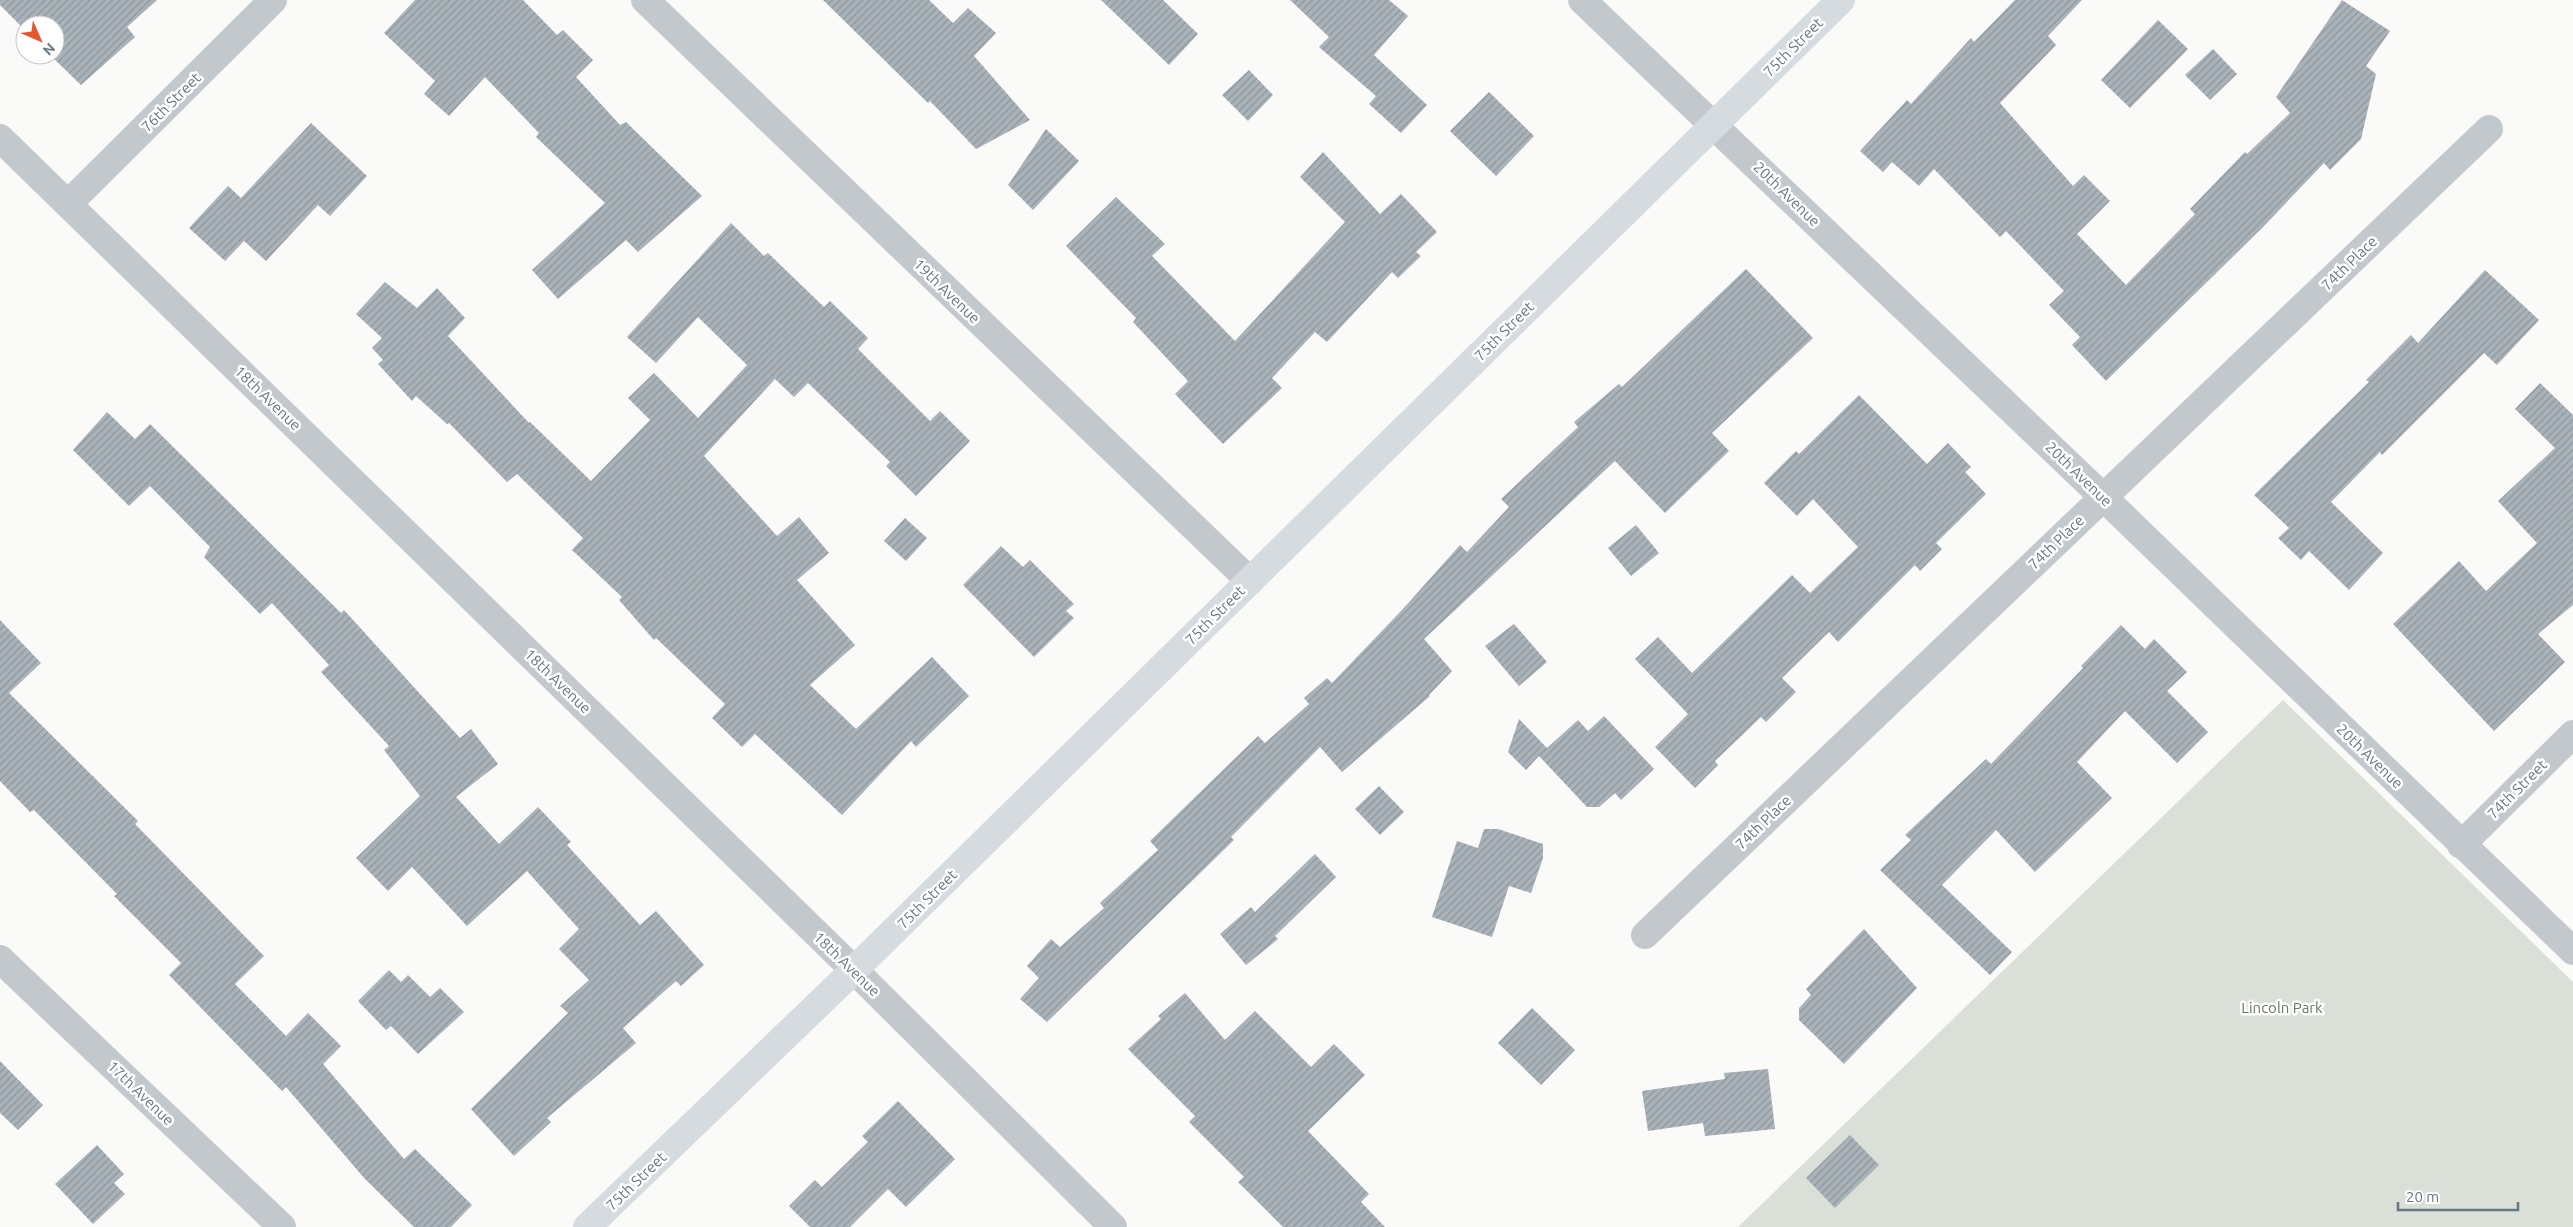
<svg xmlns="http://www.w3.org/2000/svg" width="2573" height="1227" font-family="Ubuntu,sans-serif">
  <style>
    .green { fill: #dadfd7 }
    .building { fill: url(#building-hatch) }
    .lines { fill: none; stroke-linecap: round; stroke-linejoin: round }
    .street { stroke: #c3c8cc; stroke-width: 28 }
    .secondary { stroke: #d6dbdf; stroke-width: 28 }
    .labels { text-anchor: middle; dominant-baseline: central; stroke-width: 5; stroke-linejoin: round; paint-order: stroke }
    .street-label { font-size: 15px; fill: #657683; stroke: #fff }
    .park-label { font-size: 15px; fill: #687a64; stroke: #fff }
  </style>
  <defs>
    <pattern id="building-hatch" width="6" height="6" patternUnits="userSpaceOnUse" patternTransform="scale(1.25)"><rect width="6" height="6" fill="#aab3b9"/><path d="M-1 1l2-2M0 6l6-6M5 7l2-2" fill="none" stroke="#8e969c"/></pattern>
  </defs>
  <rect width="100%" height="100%" fill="#fafaf8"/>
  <path class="green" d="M 2283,700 L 2573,982 L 2573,1227 L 1738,1227 Z"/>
  <g class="building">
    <path d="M 0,0 L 157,0 L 127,27 L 135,37 L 81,85 L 50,55 L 55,55 L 55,25 L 25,25 L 25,30 L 0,5 Z"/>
    <path d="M 415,0 L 523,0 L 557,35 L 563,30 L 593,60 L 576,77 L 620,125 L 626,122 L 702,196 L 638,252 L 626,240 L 558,299 L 532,270 L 605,203 L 536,137 L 539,133 L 485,77 L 449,116 L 424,94 L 435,81 L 384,33 Z"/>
    <path d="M 823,0 L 929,0 L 953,23 L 968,8 L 996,33 L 974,56 L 1030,120 L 976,149 L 930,101 L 928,103 Z"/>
    <path d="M 1101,0 L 1163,0 L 1198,34 L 1169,65 Z"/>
    <path d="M 1290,0 L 1389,0 L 1408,16 L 1374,55 L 1427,105 L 1401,133 L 1369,104 L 1376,96 L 1319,47 L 1329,37 Z"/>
    <path d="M 2015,0 L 2082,0 L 2048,36 L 2056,45 L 2000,103 L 2073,186 L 2084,175 L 2110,201 L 2077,234 L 2126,285 L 2195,214 L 2190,209 L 2245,152 L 2247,154 L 2290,113 L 2276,97 L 2342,0 L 2390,31 L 2366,66 L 2376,74 L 2361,139 L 2330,170 L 2324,163 L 2262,228 L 2106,381 L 2072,345 L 2080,337 L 2049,305 L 2064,291 L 2006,231 L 2000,237 L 1934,169 L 1919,186 L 1892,162 L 1883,172 L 1860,151 L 1907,100 L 1911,104 L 1971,38 L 1974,42 Z"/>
    <path d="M 2158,20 L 2188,49 L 2130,108 L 2101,80 Z"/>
    <path d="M 2213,49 L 2237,74 L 2210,100 L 2185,75 Z"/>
    <path d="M 1249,70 L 1273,95 L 1248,121 L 1222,95 Z"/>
    <path d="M 1489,92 L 1534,136 L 1496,176 L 1450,131 Z"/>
    <path d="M 311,123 L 367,176 L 330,216 L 318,205 L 266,261 L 244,241 L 225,261 L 189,228 L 228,186 L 241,198 Z"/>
    <path d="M 1046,129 L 1079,161 L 1033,210 L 1008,185 Z"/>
    <path d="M 1323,152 L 1380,214 L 1401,194 L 1437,232 L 1416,252 L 1421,256 L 1398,278 L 1392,272 L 1327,342 L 1315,332 L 1272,378 L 1282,388 L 1223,444 L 1175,394 L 1188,381 L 1133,322 L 1136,318 L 1066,246 L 1116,197 L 1165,244 L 1152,256 L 1235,341 L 1345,222 L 1300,177 Z"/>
    <path d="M 731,223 L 764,256 L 768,253 L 824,307 L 830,301 L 868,338 L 858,349 L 930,421 L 940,411 L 970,441 L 916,496 L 886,466 L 890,462 L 808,383 L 794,397 L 775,379 L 704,456 L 777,536 L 799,517 L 829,553 L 797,580 L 855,645 L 810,685 L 856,729 L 932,657 L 969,696 L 916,747 L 911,741 L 842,815 L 755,734 L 742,747 L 712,718 L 725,704 L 656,638 L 654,640 L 619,600 L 622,597 L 572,550 L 583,538 L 517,474 L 507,482 L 449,423 L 447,424 L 416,396 L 412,401 L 378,364 L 383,360 L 372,348 L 382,338 L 356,314 L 385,282 L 417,308 L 437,288 L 465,318 L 448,336 L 529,423 L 530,422 L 591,481 L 650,420 L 628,398 L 654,373 L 698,418 L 747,365 L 698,317 L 656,363 L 627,337 Z"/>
    <path d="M 1746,269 L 1813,338 L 1712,433 L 1729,451 L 1665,513 L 1615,461 L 1424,639 L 1452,671 L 1429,695 L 1430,696 L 1342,772 L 1320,747 L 1231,837 L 1234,840 L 1047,1022 L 1020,999 L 1039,978 L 1027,966 L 1051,939 L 1060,947 L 1104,908 L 1100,903 L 1158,850 L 1150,841 L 1258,736 L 1265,743 L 1309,704 L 1304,698 L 1327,678 L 1332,683 L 1402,610 L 1460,545 L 1467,552 L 1509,507 L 1501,499 L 1578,427 L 1574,422 L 1619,384 L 1622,387 Z"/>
    <path d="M 2485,270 L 2539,320 L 2497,365 L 2484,353 L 2382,455 L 2380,452 L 2331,502 L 2383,553 L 2349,590 L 2309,551 L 2301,560 L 2278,538 L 2289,528 L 2254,495 L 2369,382 L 2366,380 L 2411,335 L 2418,343 Z"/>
    <path d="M 2540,383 L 2573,415 L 2573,605 L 2538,634 L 2565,662 L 2494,731 L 2393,624 L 2459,561 L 2486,591 L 2537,543 L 2498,501 L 2555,448 L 2515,409 Z"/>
    <path d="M 1859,395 L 1927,464 L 1948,443 L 1971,467 L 1965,472 L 1986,494 L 1936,543 L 1942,549 L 1920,571 L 1915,565 L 1838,642 L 1829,632 L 1782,678 L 1796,692 L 1766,722 L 1761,717 L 1715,761 L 1718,765 L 1695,788 L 1655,747 L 1688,714 L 1635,659 L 1658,637 L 1692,673 L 1792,575 L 1810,593 L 1858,547 L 1813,499 L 1797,516 L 1764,483 L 1796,451 L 1799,454 Z"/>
    <path d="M 107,412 L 135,439 L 150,424 L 341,613 L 344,610 L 460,738 L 471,729 L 498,764 L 456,797 L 499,844 L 538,807 L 571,842 L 567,845 L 640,925 L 656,911 L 704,965 L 681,986 L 676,981 L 623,1028 L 636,1043 L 547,1118 L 551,1122 L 514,1156 L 471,1109 L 568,1013 L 560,1006 L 589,980 L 559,949 L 579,929 L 527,871 L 467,926 L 412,867 L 388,891 L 356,858 L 420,796 L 384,750 L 389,746 L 321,672 L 329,665 L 272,603 L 260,614 L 204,557 L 210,547 L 150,486 L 129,506 L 73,450 Z"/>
    <path d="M 905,518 L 927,538 L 906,561 L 884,541 Z"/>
    <path d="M 1636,525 L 1659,553 L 1631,576 L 1608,548 Z"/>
    <path d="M 1001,546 L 1023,567 L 1030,560 L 1074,604 L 1066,611 L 1074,618 L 1034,657 L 963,585 Z"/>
    <path d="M 0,620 L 41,663 L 9,693 L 138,821 L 135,824 L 264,956 L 235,984 L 286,1036 L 308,1013 L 341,1046 L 323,1064 L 404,1159 L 415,1149 L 472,1205 L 451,1227 L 414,1227 L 365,1179 L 286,1087 L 282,1091 L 169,975 L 181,963 L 114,896 L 117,894 L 34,810 L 30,812 L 0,781 Z"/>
    <path d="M 1514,624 L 1547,662 L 1519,686 L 1485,646 Z"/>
    <path d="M 2121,625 L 2145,649 L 2154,639 L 2187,672 L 2167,691 L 2208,732 L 2177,763 L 2125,711 L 2077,762 L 2112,798 L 2035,872 L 1996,830 L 1942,885 L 2012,952 L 1990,975 L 1880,870 L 1911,840 L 1905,835 L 1986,759 L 1991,764 L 2083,668 L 2081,666 Z"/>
    <path d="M 1604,716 L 1654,769 L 1621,800 L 1615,793 L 1599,807 L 1587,807 L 1539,756 L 1526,770 L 1508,752 L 1519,719 L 1547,748 L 1578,720 L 1588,731 Z"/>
    <path d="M 1379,786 L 1404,812 L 1380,835 L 1355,809 Z"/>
    <path d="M 1484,829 L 1498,829 L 1543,844 L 1543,858 L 1531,893 L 1509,886 L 1492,937 L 1432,917 L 1457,841 L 1478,848 Z"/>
    <path d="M 1315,854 L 1336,877 L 1275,936 L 1278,939 L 1246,965 L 1220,934 L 1251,907 L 1255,912 Z"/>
    <path d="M 1864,929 L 1917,988 L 1844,1064 L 1799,1020 L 1799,1008 L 1811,995 L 1806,989 Z"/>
    <path d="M 389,970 L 401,982 L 408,975 L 430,997 L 440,988 L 464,1012 L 418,1054 L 391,1026 L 386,1030 L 358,1001 Z"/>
    <path d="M 1185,993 L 1225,1040 L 1255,1011 L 1311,1067 L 1334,1044 L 1365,1075 L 1308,1131 L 1369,1194 L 1361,1202 L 1385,1227 L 1283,1227 L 1238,1182 L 1244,1177 L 1189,1122 L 1195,1116 L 1128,1049 L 1161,1019 L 1158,1016 Z"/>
    <path d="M 1532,1008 L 1575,1050 L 1541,1085 L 1498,1043 Z"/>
    <path d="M 0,1061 L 43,1105 L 18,1130 L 0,1113 Z"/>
    <path d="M 1768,1069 L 1775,1129 L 1705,1136 L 1703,1123 L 1648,1131 L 1642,1091 L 1725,1079 L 1724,1073 Z"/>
    <path d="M 898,1101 L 955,1159 L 906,1207 L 888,1189 L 850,1227 L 810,1227 L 789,1206 L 815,1180 L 822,1187 L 868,1142 L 862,1136 Z"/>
    <path d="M 1850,1135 L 1879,1165 L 1835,1208 L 1806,1178 Z"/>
    <path d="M 97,1145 L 124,1174 L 114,1183 L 125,1194 L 93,1224 L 55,1184 Z"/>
  </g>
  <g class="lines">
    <g class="street">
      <path d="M 645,0 L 1250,581"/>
      <path d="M 1582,0 L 2103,497 L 2573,951"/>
      <path d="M 0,138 L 854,970 L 1113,1227"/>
      <path d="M 68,204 L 273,0"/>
      <path d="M 2461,845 L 2573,734"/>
      <path d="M 1645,935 L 2489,129"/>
      <path d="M 0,959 L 282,1227"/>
    </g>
    <path class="secondary" d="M 587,1227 L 854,970 L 1841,0"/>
  </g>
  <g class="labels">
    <g class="street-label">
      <text transform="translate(1793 47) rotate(-45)">75th Street</text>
      <text transform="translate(171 102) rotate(-45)">76th Street</text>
      <text transform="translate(1787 194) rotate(44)">20th Avenue</text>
      <text transform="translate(2349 263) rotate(-44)">74th Place</text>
      <text transform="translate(947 291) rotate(44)">19th Avenue</text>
      <text transform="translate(1504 331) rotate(-45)">75th Street</text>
      <text transform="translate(268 398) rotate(44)">18th Avenue</text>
      <text transform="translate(2079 474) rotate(44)">20th Avenue</text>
      <text transform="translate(2056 542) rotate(-44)">74th Place</text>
      <text transform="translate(1215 615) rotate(-45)">75th Street</text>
      <text transform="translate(558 681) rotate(44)">18th Avenue</text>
      <text transform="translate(2370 756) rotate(44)">20th Avenue</text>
      <text transform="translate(2517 789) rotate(-45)">74th Street</text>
      <text transform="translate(1763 822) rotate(-44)">74th Place</text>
      <text transform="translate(927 899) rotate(-45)">75th Street</text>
      <text transform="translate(847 964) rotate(44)">18th Avenue</text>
      <text transform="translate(141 1093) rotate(44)">17th Avenue</text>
      <text transform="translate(636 1181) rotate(-44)">75th Street</text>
    </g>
    <g class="park-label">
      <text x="2282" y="1007">Lincoln Park</text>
    </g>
  </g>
  <g transform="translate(40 40) rotate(135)"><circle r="24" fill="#ffffff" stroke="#c1c8cd"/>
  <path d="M0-4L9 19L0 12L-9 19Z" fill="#e4572e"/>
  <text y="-8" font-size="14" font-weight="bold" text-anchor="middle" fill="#657683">N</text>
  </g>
  <path d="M2398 1202v8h120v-8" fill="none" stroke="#657683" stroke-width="2.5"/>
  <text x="2406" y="1202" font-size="15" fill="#657683" stroke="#ffffff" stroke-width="4" paint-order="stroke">20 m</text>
</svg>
